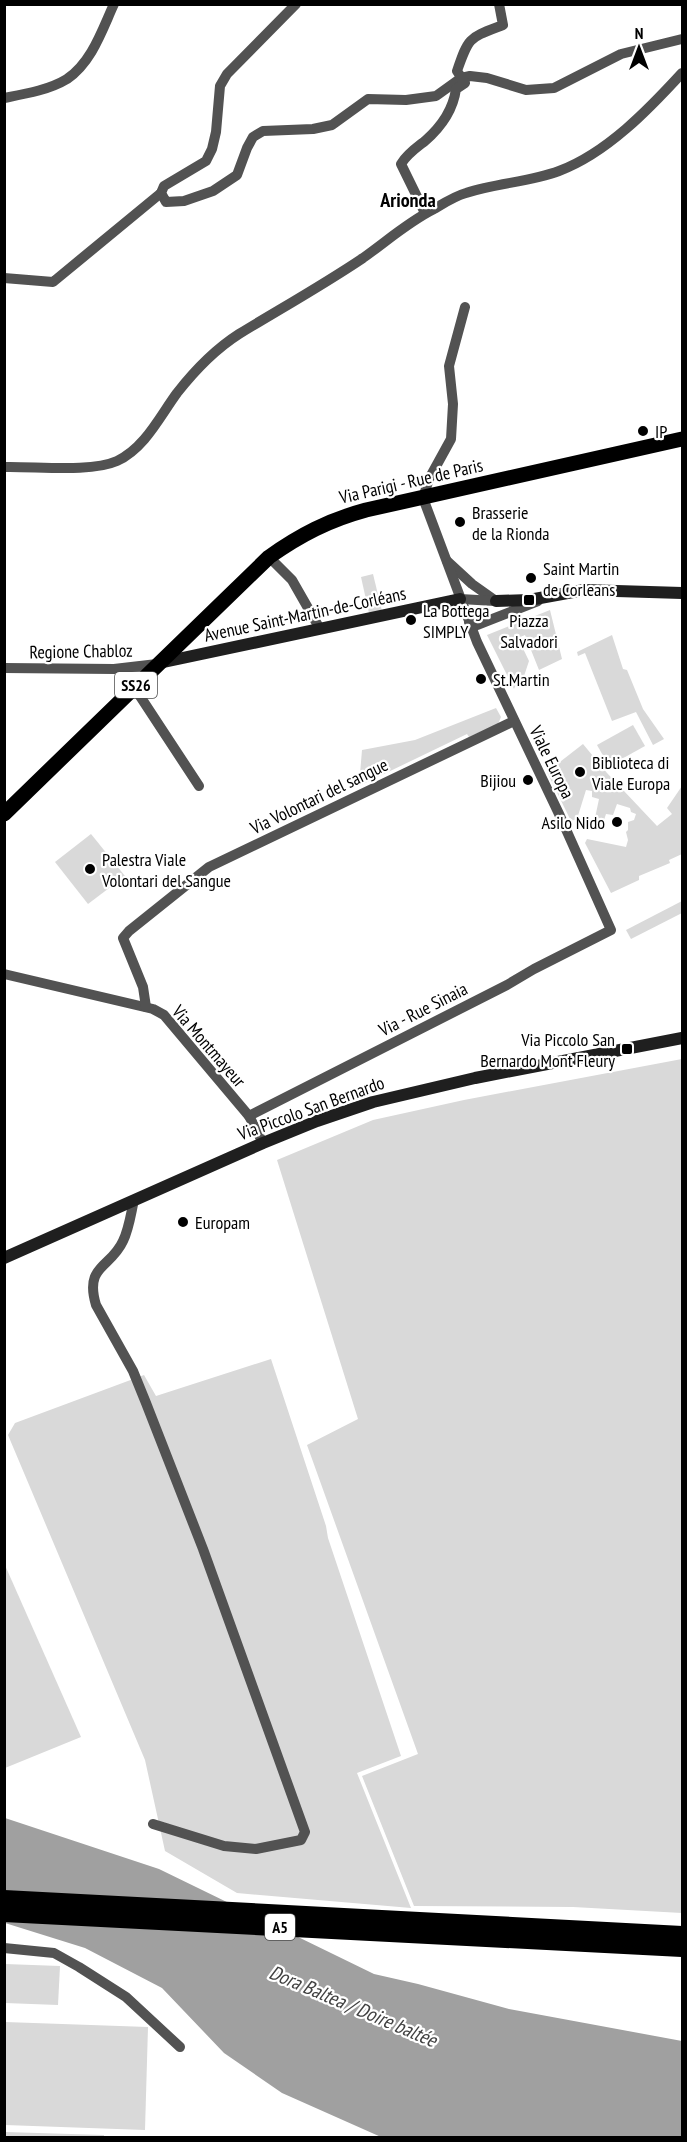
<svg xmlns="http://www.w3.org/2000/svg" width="687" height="2142" font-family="'PT Sans Narrow',sans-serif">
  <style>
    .green { fill: #d9d9d9 }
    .water { fill: #a0a0a0 }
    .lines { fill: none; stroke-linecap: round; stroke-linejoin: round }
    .street { stroke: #525252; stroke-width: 10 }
    .secondary { stroke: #1f1f1f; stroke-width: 12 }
    .primary { stroke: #000; stroke-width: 15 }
    .highway { stroke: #000; stroke-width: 18 }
    .poi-dot { fill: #000; stroke: #fff; stroke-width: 2 }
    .labels { text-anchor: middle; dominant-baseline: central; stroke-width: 4.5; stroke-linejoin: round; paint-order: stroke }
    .shield { fill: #fff; stroke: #4c4c4c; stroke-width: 1.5 }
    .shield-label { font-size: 16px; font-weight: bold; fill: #000 }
    .poi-label { font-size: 18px; fill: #000; stroke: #fff; text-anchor: start }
    .street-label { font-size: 18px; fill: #000; stroke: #fff }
    .neighbourhood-label { font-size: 20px; font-weight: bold; fill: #000; stroke: #fff }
    .water-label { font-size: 20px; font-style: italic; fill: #414141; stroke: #fff }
  </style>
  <rect width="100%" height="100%" fill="#fff"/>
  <g class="green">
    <path d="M 373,574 L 382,611 L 369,613 L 361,577 Z"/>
    <path d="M 550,610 L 562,659 L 539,670 L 525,635 L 518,638 L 529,661 L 524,676 L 518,680 L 514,689 L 487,635 Z"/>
    <path d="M 612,635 L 623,669 L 627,670 L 643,709 L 664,739 L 653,745 L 636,712 L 612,721 L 585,653 L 578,656 L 577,652 Z"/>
    <path d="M 496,708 L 501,717 L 498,724 L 469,737 L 467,734 L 359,786 L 362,750 L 415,740 Z"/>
    <path d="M 633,725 L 645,746 L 609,766 L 597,745 Z"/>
    <path d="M 583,744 L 607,773 L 657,826 L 672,814 L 667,808 L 682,786 L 682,854 L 669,860 L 670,863 L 639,876 L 639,880 L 611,893 L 585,843 L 587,839 L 626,847 L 628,840 L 626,832 L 628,830 L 628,822 L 634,820 L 636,814 L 631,812 L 630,808 L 617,804 L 613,815 L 606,814 L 604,820 L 595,818 L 599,799 L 592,797 L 592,791 L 586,790 L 577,819 L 571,821 L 547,772 Z"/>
    <path d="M 91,834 L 125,876 L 88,904 L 55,862 Z"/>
    <path d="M 682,901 L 682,913 L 631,939 L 626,930 Z"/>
    <path d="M 682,1059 L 682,1913 L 573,1907 L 414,1906 L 362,1776 L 418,1754 L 307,1445 L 358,1419 L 277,1160 L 373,1120 L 464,1100 Z"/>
    <path d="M 271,1359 L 326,1526 L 328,1538 L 401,1756 L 357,1773 L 411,1908 L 237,1893 L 165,1851 L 145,1760 L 8,1435 L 15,1423 L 144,1375 L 156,1396 Z"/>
    <path d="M 4,1563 L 81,1737 L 5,1768 L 4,1768 Z"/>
    <path d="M 5,1964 L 60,1966 L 58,2005 L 5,2003 Z"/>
    <path d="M 5,2022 L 148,2027 L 145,2130 L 5,2125 Z"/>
    <path d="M 5,2132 L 104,2135 L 104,2137 L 5,2137 Z"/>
  </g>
  <path class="water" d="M 5,1818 L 159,1869 L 374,1974 L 418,1984 L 509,2009 L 682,2041 L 682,2137 L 381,2137 L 282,2093 L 224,2053 L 162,1988 L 85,1948 L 5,1923 Z"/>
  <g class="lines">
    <g class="street">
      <path d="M 296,4 L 227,74 L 220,86 L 216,132 L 212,149 L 206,161 L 164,186 L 161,193 L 166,202 L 184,201 L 213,191 L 237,175 L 247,148 L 253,137 L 263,131 L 313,129 L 332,125 L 368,99 L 406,100 L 436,96 L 461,78 L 470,76 L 487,78 L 526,90 L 554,88 L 621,54 L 682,39"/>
      <path d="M 4,98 C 25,94 49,90 67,79 C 92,62 102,30 114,4"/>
      <path d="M 425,213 L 401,164 C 407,154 416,148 425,141 C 441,127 453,111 456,89 L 465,83 L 457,71 C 469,36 469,38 503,25 L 499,4"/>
      <path d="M 4,278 L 53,282 L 161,193"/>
      <path d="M 4,467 C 35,466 90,473 117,461 C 145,448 160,416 177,393 C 195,370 214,350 239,334 C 280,309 323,285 363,258 C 387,241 408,222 434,209 C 444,203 455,196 466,193 C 496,183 530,182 559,171 C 607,153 649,109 682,73"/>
      <path d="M 269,557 L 292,580 L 320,629"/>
      <path d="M 447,561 L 472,584 L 496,601"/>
      <path d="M 460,599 L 495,601"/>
      <path d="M 469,622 L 477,625 L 538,601"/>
      <path d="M 4,668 L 114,669 L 157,664"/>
      <path d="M 134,687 L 199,786"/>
      <path d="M 4,974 L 153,1009 L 164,1015 L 249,1116 L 263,1143"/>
      <path d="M 146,1007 L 143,987 L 123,938 L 129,931 L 209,867 L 514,721"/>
      <path d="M 249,1116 L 507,985 L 534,969 L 611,930 L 560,816 L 477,642 L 423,498 L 429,479 L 451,439 L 453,404 L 449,366 L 465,307"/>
      <path d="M 134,1200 C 131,1213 129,1229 123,1241 C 111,1268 84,1265 96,1305 L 133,1371 L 146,1403 L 203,1549 L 305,1832 L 301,1840 L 256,1849 L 224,1846 L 153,1824"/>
      <path d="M 4,1948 L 54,1953 L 79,1967 L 126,1997 L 180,2047"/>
    </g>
    <g class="secondary">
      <path d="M 496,601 L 529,600 L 584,590 L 682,593"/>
      <path d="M 159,663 L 460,599"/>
      <path d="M 4,1258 L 263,1143 L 317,1121 L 373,1102 L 475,1078 L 682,1038"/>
    </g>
    <path class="primary" d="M 4,814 L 269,557 C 300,535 329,520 366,510 L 682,439"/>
    <g class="highway">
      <path d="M 4,1899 L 682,1935"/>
      <path d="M 4,1913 L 682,1948"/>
    </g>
  </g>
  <g class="poi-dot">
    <circle cx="643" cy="431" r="6"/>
    <circle cx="460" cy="522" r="6"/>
    <circle cx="531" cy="578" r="6"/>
    <rect x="523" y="594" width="12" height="12" rx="3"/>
    <circle cx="411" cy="620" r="6"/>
    <circle cx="481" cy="679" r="6"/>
    <circle cx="580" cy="772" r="6"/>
    <circle cx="528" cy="780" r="6"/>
    <circle cx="617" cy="822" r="6"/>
    <circle cx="90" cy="869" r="6"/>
    <rect x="621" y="1043" width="12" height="12" rx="3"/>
    <circle cx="183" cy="1222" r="6"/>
  </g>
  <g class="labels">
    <g class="shield">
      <rect x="115" y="672" width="42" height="26" rx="4.5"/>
      <rect x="265" y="1914" width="30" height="26" rx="4.5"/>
    </g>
    <g class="shield-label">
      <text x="136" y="685">SS26</text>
      <text x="280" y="1927">A5</text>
    </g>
    <g class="poi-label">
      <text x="655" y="431">IP</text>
      <text x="472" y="512">Brasserie<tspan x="472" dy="21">de la Rionda</tspan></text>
      <text x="543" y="568">Saint Martin<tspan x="543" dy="21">de Corleans</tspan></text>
      <text x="423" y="610">La Bottega<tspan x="423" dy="21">SIMPLY</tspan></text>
      <text x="529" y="620" text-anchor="middle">Piazza<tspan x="529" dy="21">Salvadori</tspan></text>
      <text x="493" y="679">St.Martin</text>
      <text x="592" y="762">Biblioteca di<tspan x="592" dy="21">Viale Europa</tspan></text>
      <text x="516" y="780" text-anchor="end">Bijiou</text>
      <text x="605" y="822" text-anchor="end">Asilo Nido</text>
      <text x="102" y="859">Palestra Viale<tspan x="102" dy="21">Volontari del Sangue</tspan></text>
      <text x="615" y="1039" text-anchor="end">Via Piccolo San<tspan x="615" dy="21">Bernardo Mont Fleury</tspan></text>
      <text x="195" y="1222">Europam</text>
    </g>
    <g class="street-label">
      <text transform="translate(411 481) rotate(-13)">Via Parigi - Rue de Paris</text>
      <text transform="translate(305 614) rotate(-12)">Avenue Saint-Martin-de-Corléans</text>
      <text transform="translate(81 651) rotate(-1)">Regione Chabloz</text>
      <text transform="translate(552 762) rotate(64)">Viale Europa</text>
      <text transform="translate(319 796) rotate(-26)">Via Volontari del sangue</text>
      <text transform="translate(423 1009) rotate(-27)">Via - Rue Sinaia</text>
      <text transform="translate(209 1046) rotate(49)">Via Montmayeur</text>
      <text transform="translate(311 1108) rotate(-20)">Via Piccolo San Bernardo</text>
    </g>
    <g class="neighbourhood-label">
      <text x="408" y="200">Arionda</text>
    </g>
    <g class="water-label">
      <text transform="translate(353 2006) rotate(23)">Dora Baltea / Doire baltée</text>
    </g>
  </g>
  <rect width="687" height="2142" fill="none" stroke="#000000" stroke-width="12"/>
  <g transform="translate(639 48)" stroke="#ffffff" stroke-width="4.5" paint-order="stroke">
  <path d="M0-4.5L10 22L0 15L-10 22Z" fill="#000000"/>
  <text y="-9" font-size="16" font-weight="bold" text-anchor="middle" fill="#000000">N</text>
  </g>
</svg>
